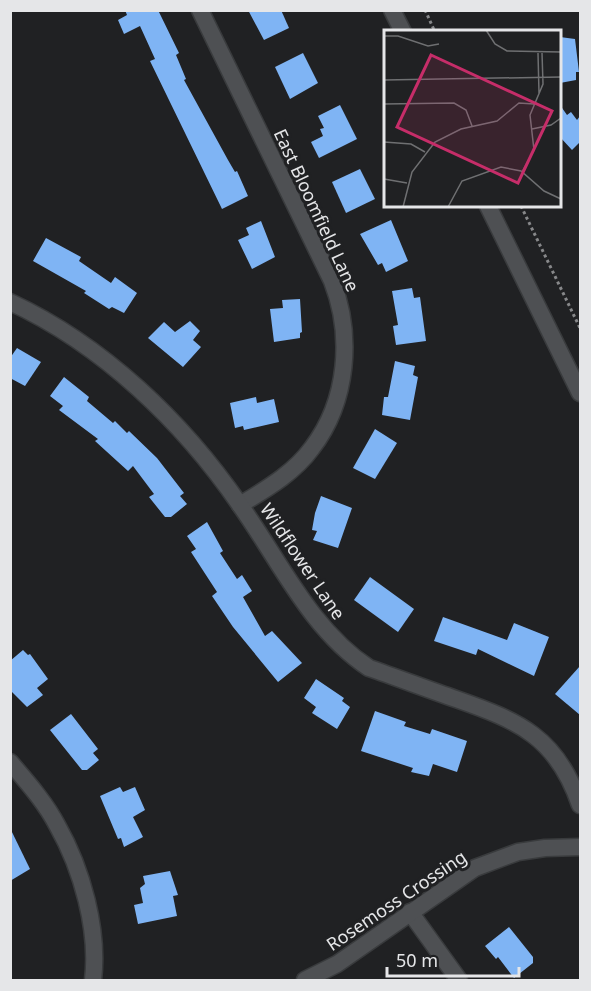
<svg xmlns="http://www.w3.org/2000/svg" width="591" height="991" font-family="'Noto Sans',sans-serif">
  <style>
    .building { fill: #7fb4f4 }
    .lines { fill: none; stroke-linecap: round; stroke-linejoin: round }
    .minor-casing { stroke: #393b3d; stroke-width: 19 }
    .tertiary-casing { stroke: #393b3d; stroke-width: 19 }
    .path { stroke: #87888a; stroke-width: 3; stroke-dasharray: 3 3; stroke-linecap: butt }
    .minor { stroke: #4e5053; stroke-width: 16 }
    .tertiary { stroke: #4e5053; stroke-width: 16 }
    .labels { text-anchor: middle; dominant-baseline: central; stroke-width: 6; stroke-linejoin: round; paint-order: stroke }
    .street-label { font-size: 18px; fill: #e5e6e8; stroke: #202123 }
    .inset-road { fill: none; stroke: #6f7072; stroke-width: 1.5 }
    .view { fill: #c62d69; fill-opacity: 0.15; stroke: #c62d69; stroke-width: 3 }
    .inset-edge { fill: none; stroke: #e5e6e8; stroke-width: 3 }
  </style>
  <rect width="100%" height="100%" fill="#202123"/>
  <g class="building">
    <path d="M 125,10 L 158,10 L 179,53 L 176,55 L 186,79 L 184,80 L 228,160 L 235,172 L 237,171 L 248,196 L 222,209 L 150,61 L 155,59 L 140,26 L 124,34 L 118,20 L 127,15 Z"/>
    <path d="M 248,10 L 281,10 L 289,28 L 264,40 Z"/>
    <path d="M 560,37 L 575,39 L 579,72 L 576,72 L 576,80 L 560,83 Z"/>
    <path d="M 303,53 L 318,83 L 290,99 L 275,67 Z"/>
    <path d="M 340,105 L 357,139 L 319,158 L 311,142 L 323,136 L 320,129 L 324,128 L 318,116 Z"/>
    <path d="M 560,105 L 567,115 L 571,112 L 577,120 L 580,116 L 580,142 L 572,150 L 560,137 Z"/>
    <path d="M 360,169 L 375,199 L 346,213 L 332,182 Z"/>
    <path d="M 391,220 L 408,261 L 386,272 L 382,263 L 378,265 L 360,234 Z"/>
    <path d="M 261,221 L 275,257 L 252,269 L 238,240 L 249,235 L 246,228 Z"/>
    <path d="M 46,238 L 81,257 L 79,261 L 111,283 L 115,277 L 137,293 L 124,313 L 112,307 L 109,309 L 84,293 L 86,291 L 33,261 Z"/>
    <path d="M 412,288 L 414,298 L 420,297 L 426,341 L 396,345 L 393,326 L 398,325 L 392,291 Z"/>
    <path d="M 300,299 L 302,332 L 300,333 L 300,338 L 274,342 L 270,309 L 283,308 L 282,300 Z"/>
    <path d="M 190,321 L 200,331 L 193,340 L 201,347 L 183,367 L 148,338 L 164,322 L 175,332 Z"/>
    <path d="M 17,348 L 41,362 L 25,386 L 10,378 L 10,358 Z"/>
    <path d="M 395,361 L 415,366 L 413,375 L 418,377 L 410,420 L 382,415 L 384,397 L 388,397 Z"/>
    <path d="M 64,377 L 89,397 L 87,401 L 113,423 L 115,421 L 127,433 L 129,431 L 157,458 L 184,493 L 180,496 L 187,504 L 171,517 L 165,517 L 149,497 L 154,494 L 133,466 L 128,471 L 95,441 L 98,439 L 59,410 L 63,406 L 50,396 Z"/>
    <path d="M 256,397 L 257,403 L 274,399 L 279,422 L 244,430 L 243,426 L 235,428 L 230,403 Z"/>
    <path d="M 375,429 L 397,443 L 375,479 L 353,468 Z"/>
    <path d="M 321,496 L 352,508 L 338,548 L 313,540 L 317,531 L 312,530 L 315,513 Z"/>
    <path d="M 207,522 L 223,551 L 220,553 L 237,579 L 242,575 L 252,591 L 243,597 L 265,636 L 272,631 L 302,663 L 278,682 L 233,627 L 212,596 L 217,592 L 191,552 L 196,549 L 187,536 Z"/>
    <path d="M 370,577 L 414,609 L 398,632 L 354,600 Z"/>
    <path d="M 443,617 L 507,640 L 514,623 L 549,637 L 534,676 L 478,649 L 476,655 L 434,641 Z"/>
    <path d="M 23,650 L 28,655 L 30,654 L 48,679 L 37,688 L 43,695 L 27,707 L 10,690 L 10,661 Z"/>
    <path d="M 580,666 L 580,715 L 555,694 Z"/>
    <path d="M 316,679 L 344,698 L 342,701 L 350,707 L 337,729 L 312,713 L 316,707 L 304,698 Z"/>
    <path d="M 375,711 L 406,722 L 404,726 L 430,734 L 432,729 L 467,741 L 457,772 L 433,764 L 429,776 L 411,772 L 413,768 L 361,751 Z"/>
    <path d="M 71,714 L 98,749 L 93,753 L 99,760 L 87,770 L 82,770 L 50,730 Z"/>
    <path d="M 120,787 L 123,792 L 135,787 L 145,810 L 133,817 L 143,837 L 124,847 L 121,838 L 118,839 L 100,796 Z"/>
    <path d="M 10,828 L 30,869 L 10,881 Z"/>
    <path d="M 170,871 L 178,895 L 173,896 L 177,916 L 138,924 L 134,905 L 143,903 L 140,888 L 145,884 L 143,876 Z"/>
    <path d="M 509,927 L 533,957 L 533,963 L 514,978 L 498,957 L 496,959 L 485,946 Z"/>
  </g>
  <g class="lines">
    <defs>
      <g id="minor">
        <path d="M 200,10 L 332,281 C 353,335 348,401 312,448 C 294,473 266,489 240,505"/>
        <path d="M 10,302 C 103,345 183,422 240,505 C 280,561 310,629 369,668 C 398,678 427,689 456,699 C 519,721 557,737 580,805"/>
        <path d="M 10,762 C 27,782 45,802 57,825 C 82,869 99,930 93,980"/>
        <path d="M 410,912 L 459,980"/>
        <path d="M 305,980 L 337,964 L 475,868 L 518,852 L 545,848 L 580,847"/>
      </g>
      <g id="tertiary">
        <path d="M 392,10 L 403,32"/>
        <path d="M 488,206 L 580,393"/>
      </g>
    </defs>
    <use href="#minor" class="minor-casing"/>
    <use href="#tertiary" class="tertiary-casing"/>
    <g class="path">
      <path d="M 425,10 L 435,32"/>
      <path d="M 521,206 L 580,328"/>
    </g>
    <use href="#minor" class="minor"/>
    <use href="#tertiary" class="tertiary"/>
  </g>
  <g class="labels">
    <g class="street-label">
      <text transform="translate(317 210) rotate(65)">East Bloomfield Lane</text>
      <text transform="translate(303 561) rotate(56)">Wildflower Lane</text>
      <text transform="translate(396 900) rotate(-34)">Rosemoss Crossing</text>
    </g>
  </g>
  <g transform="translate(384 30)">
    <rect width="177" height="177" fill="#202123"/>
    <path class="inset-road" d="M 102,0 L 111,14 L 123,21 L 177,22M 0,6 L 14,6 L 44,16 L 55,14M 154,23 L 155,63M 0,50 L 177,47M 0,74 L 70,73 L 82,80 L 88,96M 148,99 L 167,95 L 177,88M 0,112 L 27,114 L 41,122M 138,142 L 150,120 L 146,85 L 159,54 L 158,23M 0,149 L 23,153M 19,177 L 28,142 L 51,112 L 77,99 L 113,91 L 135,73 L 150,74M 64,177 L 78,151 L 117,137 L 137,141 L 160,161 L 177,169"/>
    <path class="view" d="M 47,25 L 168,81 L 134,153 L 13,97 Z"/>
    <rect width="177" height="177" class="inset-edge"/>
  </g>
  <rect width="591" height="991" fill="none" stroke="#e5e6e8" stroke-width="24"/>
  <path d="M387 967v9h132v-9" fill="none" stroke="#e5e6e8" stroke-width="3"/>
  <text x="396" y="967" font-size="18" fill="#e5e6e8" stroke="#202123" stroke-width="4.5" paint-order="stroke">50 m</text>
</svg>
